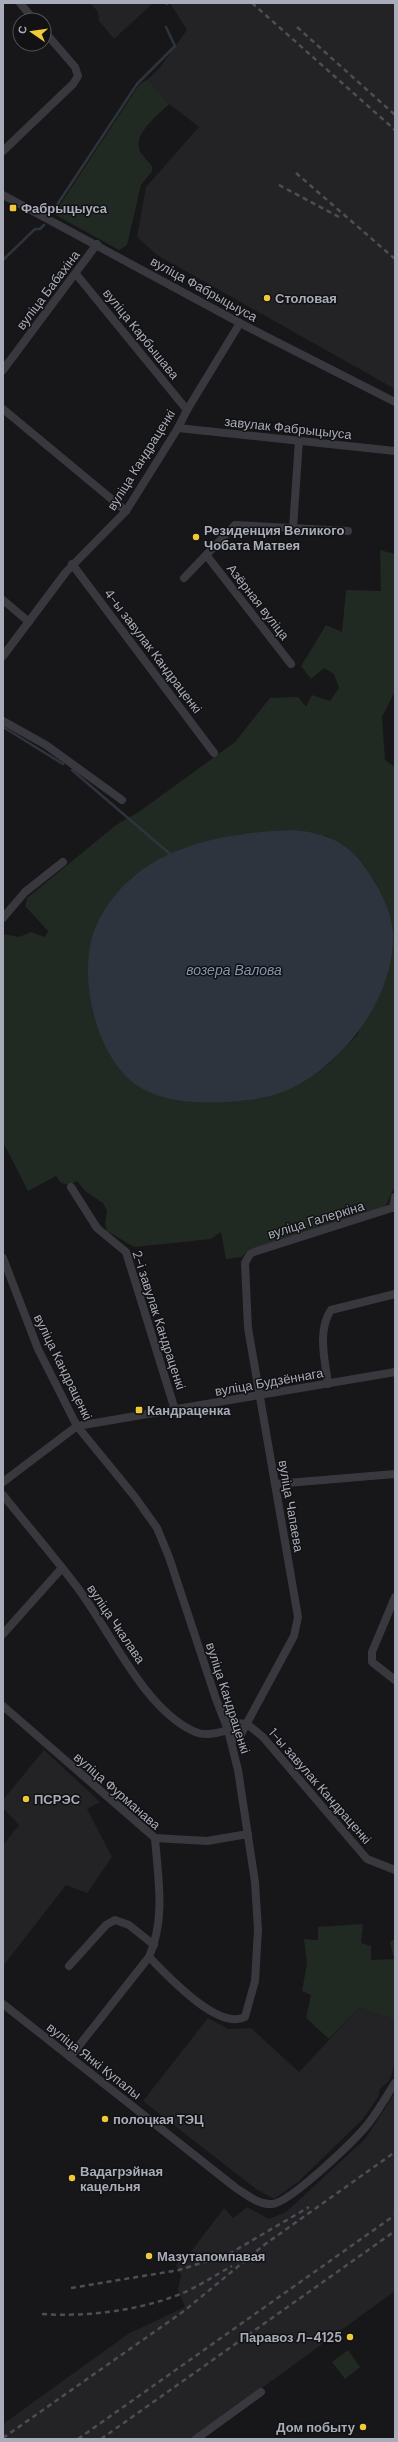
<svg xmlns="http://www.w3.org/2000/svg" width="398" height="2442" font-family="'DM Sans',sans-serif">
  <style>
    .built { fill: #232326 }
    .green { fill: #212923; fill-rule: evenodd }
    .water { fill: #2d343d }
    .lines { fill: none; stroke-linecap: round; stroke-linejoin: round }
    .stream { stroke: #2d343d; stroke-width: 2.5 }
    .minor { stroke: #38383e; stroke-width: 8 }
    .rail { stroke: #4d4e55; stroke-width: 2.5; stroke-dasharray: 5 4; stroke-linecap: butt }
    .poi-dot { fill: #efc939; stroke: #121214; stroke-width: 1.5 }
    .labels { text-anchor: middle; dominant-baseline: central; stroke-width: 3; stroke-linejoin: round; paint-order: stroke }
    .poi-label { font-size: 13px; font-weight: bold; fill: #a9acb9; stroke: #121214; text-anchor: start }
    .street-label { font-size: 13px; fill: #a9acb9; stroke: #121214 }
    .water-label { font-size: 14px; font-style: italic; fill: #8195b3; stroke: #121214 }
  </style>
  <rect width="100%" height="100%" fill="#171719"/>
  <g class="built">
    <path d="M 90,3 L 152,3 L 152,4 L 114,39 L 99,21 L 98,12 Z"/>
    <path d="M 170,3 L 395,3 L 395,389 L 157,255 L 137,237 L 146,187 L 199,127 L 169,104 L 148,79 L 158,70 L 187,30 Z"/>
    <path d="M 44,1750 L 100,1802 L 87,1809 L 112,1857 L 87,1893 L 66,1885 L 3,1966 L 3,1845 L 19,1825 L 3,1808 L 3,1800 Z"/>
    <path d="M 359,2008 L 395,2020 L 395,2057 L 392,2074 L 389,2081 L 380,2089 L 378,2097 L 362,2120 L 298,2182 L 274,2199 L 256,2189 L 143,2101 L 208,2018 L 228,2029 L 251,2028 L 299,2072 Z"/>
    <path d="M 395,2093 L 395,2291 L 192,2439 L 3,2439 L 3,2424 L 128,2334 L 185,2307 L 178,2290 L 181,2275 L 176,2265 L 183,2253 L 190,2253 L 224,2208 L 233,2218 L 247,2207 L 269,2219 L 286,2212 L 365,2139 Z"/>
  </g>
  <g class="green">
    <path d="M 148,79 L 169,104 C 159,114 135,132 139,148 C 140,154 148,161 152,166 L 152,171 L 141,185 L 127,245 L 119,250 L 54,214 L 139,85 Z"/>
    <path d="M 380,550 L 395,554 L 395,691 L 382,717 L 385,760 L 395,767 L 395,1186 L 386,1205 L 378,1210 L 248,1250 L 242,1257 L 226,1259 L 221,1232 L 211,1239 L 134,1247 L 107,1231 L 105,1224 L 107,1211 L 103,1203 L 85,1191 L 77,1181 L 69,1185 L 61,1183 L 56,1176 L 28,1191 L 3,1142 L 3,934 L 19,937 L 31,932 L 45,937 L 48,931 L 25,906 L 27,898 L 116,825 L 140,811 L 235,742 L 270,698 L 298,697 L 306,707 L 312,695 L 330,701 L 339,688 L 334,674 L 324,668 L 311,679 L 301,666 L 326,625 L 342,632 L 346,590 L 381,591 ZM 292,830 L 327,836 L 364,865 L 375,882 L 391,921 L 358,1034 L 329,1064 L 244,1101 L 175,1100 L 142,1088 L 121,1070 L 96,1023 L 92,1007 L 89,971 L 98,922 L 130,879 L 170,854 L 238,835 Z"/>
    <path d="M 363,1924 L 361,1943 L 371,1946 L 371,1960 L 394,1959 L 390,1942 L 395,1939 L 395,2020 L 359,2008 L 329,2039 L 306,2018 L 311,1995 L 302,1991 L 307,1963 L 304,1939 L 318,1940 L 318,1927 Z"/>
    <path d="M 348,2350 L 360,2367 L 345,2379 L 332,2362 Z"/>
  </g>
  <path class="water" d="M 292,830 C 330,833 351,844 371,876 C 382,893 393,916 393,936 C 394,998 344,1063 290,1089 C 261,1102 226,1103 195,1102 C 173,1101 147,1095 130,1080 C 95,1049 79,979 93,934 C 99,915 116,891 132,878 C 174,841 239,832 292,830 Z"/>
  <g class="lines">
    <g class="stream">
      <path d="M 167,3 L 167,4"/>
      <path d="M 53,211 L 137,84 L 175,46 L 166,27"/>
      <path d="M 3,260 L 35,229 L 40,229 L 44,225"/>
      <path d="M 3,727 L 63,764"/>
      <path d="M 72,770 L 170,854"/>
    </g>
    <g class="minor">
      <path d="M 20,3 L 34,20"/>
      <path d="M 3,151 L 73,84 L 78,76 L 75,67 L 44,31"/>
      <path d="M 3,195 L 240,323 L 395,402"/>
      <path d="M 76,274 L 187,410"/>
      <path d="M 3,370 L 97,244"/>
      <path d="M 3,409 L 126,511"/>
      <path d="M 178,428 L 395,451"/>
      <path d="M 293,528 L 299,440"/>
      <path d="M 207,556 L 291,664"/>
      <path d="M 72,564 L 214,753"/>
      <path d="M 184,578 L 235,525 L 348,531"/>
      <path d="M 3,600 L 29,622"/>
      <path d="M 3,656 L 66,572 L 126,511 L 178,428 L 187,410 L 240,323"/>
      <path d="M 3,721 L 46,745 L 122,800"/>
      <path d="M 3,918 L 25,892 L 63,862"/>
      <path d="M 71,1187 L 97,1228 L 126,1252 L 175,1410"/>
      <path d="M 393,1208 L 395,1197"/>
      <path d="M 3,1258 L 38,1349 L 77,1426 L 135,1497 L 157,1528 L 169,1557 L 216,1699 L 228,1730 L 238,1770 L 255,1882 L 258,1930 L 255,1981 L 245,2017 C 218,2031 167,1975 149,1957"/>
      <path d="M 328,1384 C 325,1361 317,1330 331,1310 L 395,1294"/>
      <path d="M 3,1482 L 77,1426 L 395,1372"/>
      <path d="M 275,1484 L 395,1474"/>
      <path d="M 3,1495 C 27,1525 51,1553 74,1583 C 108,1626 142,1707 193,1731 C 205,1737 216,1733 228,1730"/>
      <path d="M 395,1597 L 372,1652 L 372,1662 L 395,1680"/>
      <path d="M 3,1634 L 62,1568"/>
      <path d="M 3,1706 L 155,1838 C 158,1879 166,1918 149,1957 L 70,2057"/>
      <path d="M 226,1722 L 247,1724 L 263,1737 L 367,1859 L 395,1870"/>
      <path d="M 232,1741 L 241,1734 L 294,1636 L 298,1617 L 248,1328 L 245,1263 L 250,1254 L 254,1252 L 395,1207"/>
      <path d="M 155,1838 L 207,1841 L 248,1834"/>
      <path d="M 69,1966 L 106,1925 L 115,1920 L 129,1925 L 154,1945"/>
      <path d="M 3,2004 L 236,2188 C 247,2195 259,2205 272,2204 C 290,2203 355,2140 368,2124 C 378,2111 386,2097 395,2083"/>
      <path d="M 196,2439 L 261,2392"/>
    </g>
    <g class="rail">
      <path d="M 252,3 L 395,130"/>
      <path d="M 297,27 L 395,115"/>
      <path d="M 296,173 L 395,259"/>
      <path d="M 279,185 L 339,217"/>
      <path d="M 71,2288 L 179,2270 L 229,2254 L 309,2207"/>
      <path d="M 42,2314 C 86,2317 136,2311 178,2295 C 196,2288 214,2276 232,2266"/>
      <path d="M 3,2438 L 184,2311 L 264,2245 L 395,2152"/>
      <path d="M 78,2439 L 395,2215"/>
      <path d="M 101,2439 L 395,2231"/>
    </g>
  </g>
  <g class="poi-dot">
    <rect x="9" y="204" width="8" height="8" rx="2"/>
    <circle cx="267" cy="298" r="4"/>
    <circle cx="196" cy="537" r="4"/>
    <rect x="135" y="1406" width="8" height="8" rx="2"/>
    <circle cx="26" cy="1799" r="4"/>
    <circle cx="105" cy="2119" r="4"/>
    <circle cx="72" cy="2178" r="4"/>
    <circle cx="149" cy="2256" r="4"/>
    <circle cx="350" cy="2337" r="4"/>
    <circle cx="363" cy="2427" r="4"/>
  </g>
  <g class="labels">
    <g class="poi-label">
      <text x="21" y="208">Фабрыцыуса</text>
      <text x="275" y="298">Столовая</text>
      <text x="204" y="530">Резиденция Великого<tspan x="204" dy="15">Чобата Матвея</tspan></text>
      <text x="147" y="1410">Кандраценка</text>
      <text x="34" y="1799">ПСРЭС</text>
      <text x="113" y="2119">полоцкая ТЭЦ</text>
      <text x="80" y="2171">Вадагрэйная<tspan x="80" dy="15">кацельня</tspan></text>
      <text x="157" y="2256">Мазутапомпавая</text>
      <text x="342" y="2337" text-anchor="end">Паравоз Л-4125</text>
      <text x="355" y="2427" text-anchor="end">Дом побыту</text>
    </g>
    <g class="street-label">
      <text transform="translate(204 289) rotate(29)">вуліца Фабрыцыуса</text>
      <text transform="translate(48 290) rotate(-53)">вуліца Бабахіна</text>
      <text transform="translate(141 334) rotate(51)">вуліца Карбышава</text>
      <text transform="translate(288 428) rotate(6)">завулак Фабрыцыуса</text>
      <text transform="translate(141 460) rotate(-58)">вуліца Кандраценкі</text>
      <text transform="translate(258 602) rotate(52)">Азёрная вуліца</text>
      <text transform="translate(153 651) rotate(53)">4-ы завулак Кандраценкі</text>
      <text transform="translate(316 1220) rotate(-17)">вуліца Галеркіна</text>
      <text transform="translate(159 1320) rotate(72)">2-і завулак Кандраценкі</text>
      <text transform="translate(63 1367) rotate(64)">вуліца Кандраценкі</text>
      <text transform="translate(269 1382) rotate(-10)">вуліца Будзённага</text>
      <text transform="translate(291 1506) rotate(80)">вуліца Чапаева</text>
      <text transform="translate(116 1624) rotate(56)">вуліца Чкалава</text>
      <text transform="translate(228 1698) rotate(72)">вуліца Кандраценкі</text>
      <text transform="translate(320 1786) rotate(49)">1-ы завулак Кандраценкі</text>
      <text transform="translate(117 1791) rotate(41)">вуліца Фурманава</text>
      <text transform="translate(94 2061) rotate(38)">вуліца Янкі Купалы</text>
    </g>
    <g class="water-label">
      <text x="234" y="970">возера Валова</text>
    </g>
  </g>
  <rect width="398" height="2442" fill="none" stroke="#a9acb9" stroke-width="8"/>
  <g transform="translate(32 32) rotate(283)"><circle r="19" fill="#121214" stroke="#4e5056"/>
  <path d="M0-3L7 15L0 10L-7 15Z" fill="#efc939"/>
  <text y="-6" font-size="11" font-weight="bold" text-anchor="middle" fill="#a9acb9">С</text>
  </g>
</svg>
